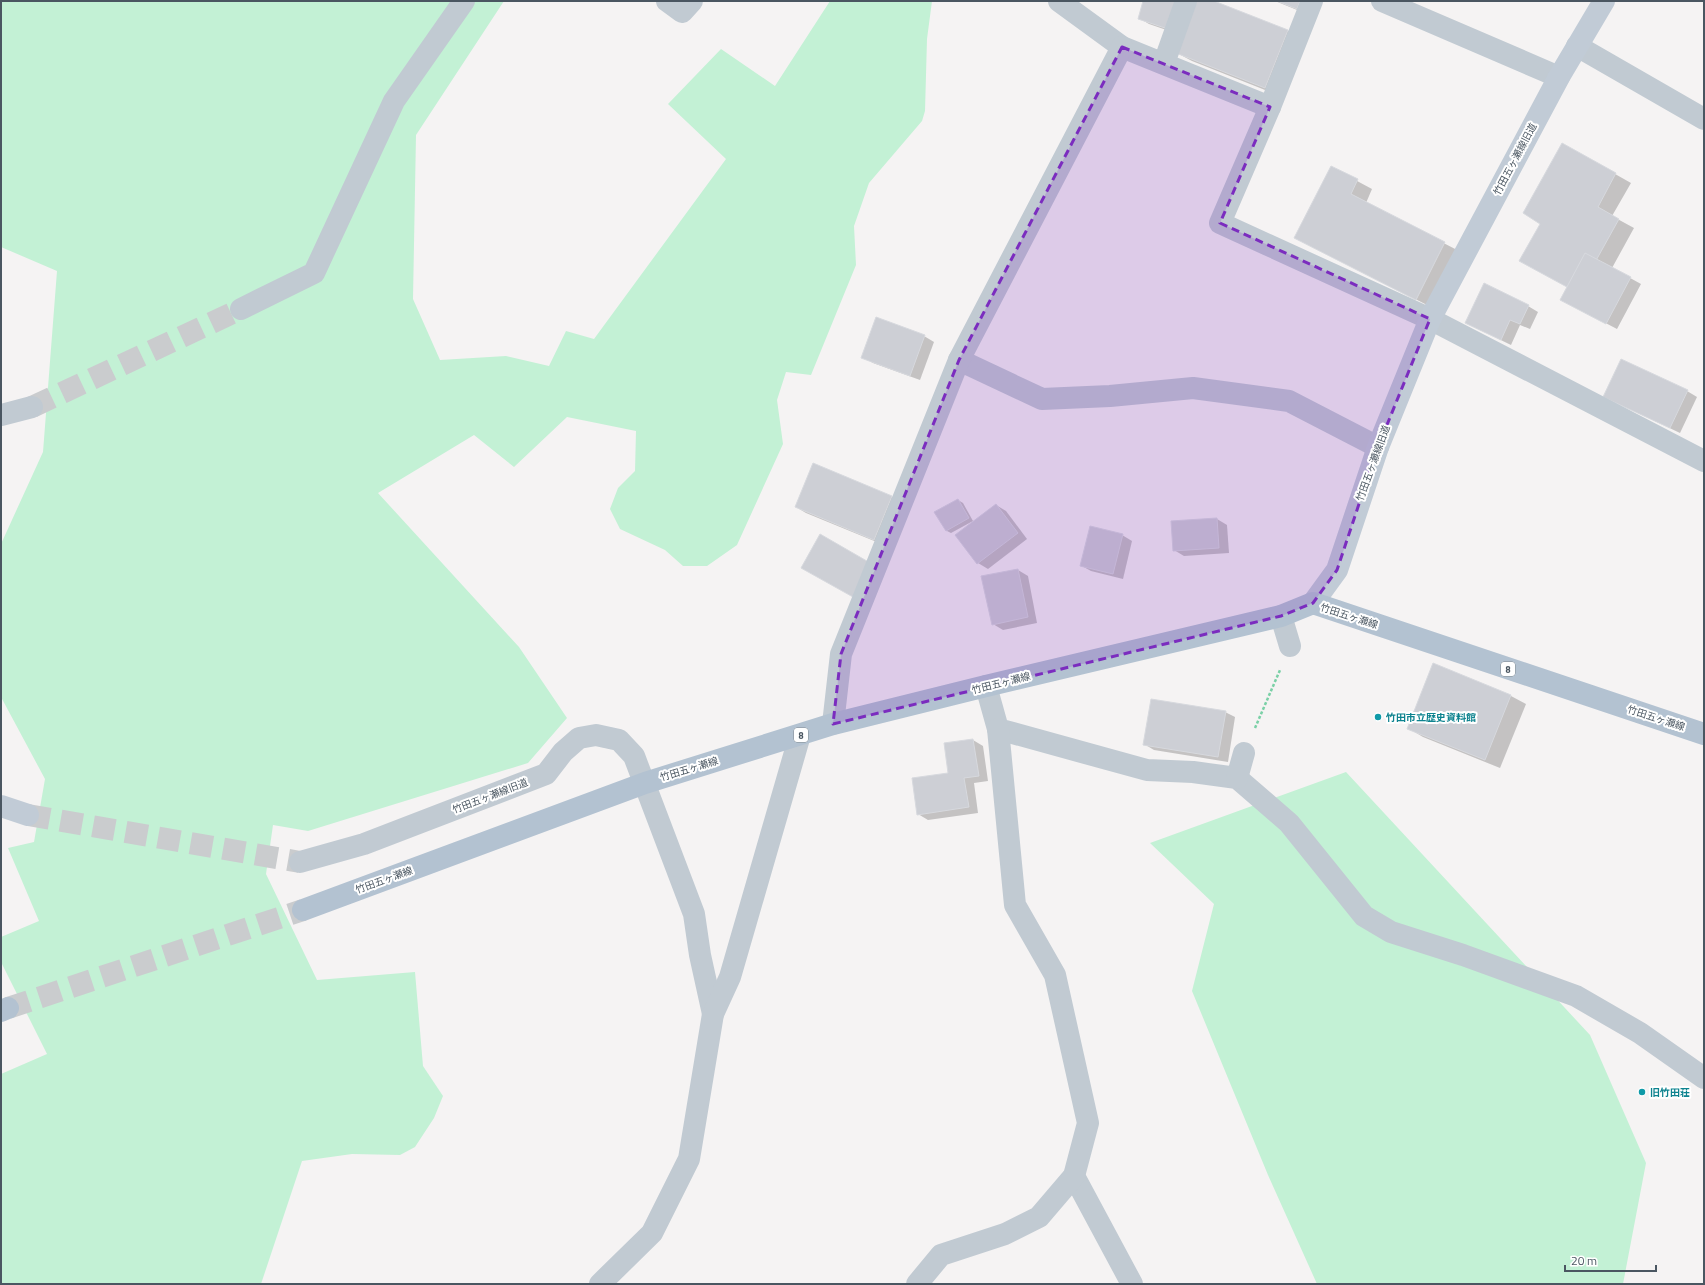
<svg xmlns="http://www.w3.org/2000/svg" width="1705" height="1285" font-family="'Titillium Web','Noto Sans JP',sans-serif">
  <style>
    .green { fill: #c3f1d5 }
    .shadow { fill: #0003 }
    .building { fill: #cdcfd5; stroke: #d7d9de }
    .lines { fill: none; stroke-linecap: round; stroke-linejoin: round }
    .street-tunnel { stroke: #caccce; stroke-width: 22; stroke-dasharray: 22 11; stroke-linecap: butt }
    .primary-tunnel { stroke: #caccce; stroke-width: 22; stroke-dasharray: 22 11; stroke-linecap: butt }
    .path { stroke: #7ad0a6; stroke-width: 2.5; stroke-dasharray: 3 2; stroke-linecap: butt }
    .street { stroke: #c1cad2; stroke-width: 22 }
    .secondary { stroke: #c1cbd6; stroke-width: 22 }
    .primary { stroke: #b3c2d1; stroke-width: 22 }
    .marked { fill: #7b2cbf; fill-opacity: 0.2; stroke: #7b2cbf; stroke-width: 3; stroke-dasharray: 8 5; stroke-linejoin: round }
    .culture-dot { fill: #0f9aa8; stroke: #fff; stroke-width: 1.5 }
    .labels { text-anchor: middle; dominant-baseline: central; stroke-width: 4; stroke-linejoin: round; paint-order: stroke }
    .shield { fill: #fff; stroke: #808990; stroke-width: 1 }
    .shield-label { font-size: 9px; font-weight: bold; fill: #4a5661 }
    .street-label { font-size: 10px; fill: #4a5661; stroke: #fff }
    .culture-label { font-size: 10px; font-weight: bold; fill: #0d838f; stroke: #fff; text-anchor: start }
  </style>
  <rect width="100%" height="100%" fill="#f5f3f3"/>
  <g class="green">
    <path d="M 1,1 L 504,1 L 416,135 L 413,299 L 440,360 L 506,356 L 549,366 L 566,331 L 594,339 L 726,159 L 668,104 L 721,49 L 775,86 L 830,1 L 932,1 L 927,39 L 925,111 L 922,121 L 869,183 L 854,226 L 856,265 L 811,375 L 786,372 L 777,400 L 783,444 L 737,545 L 707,566 L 683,566 L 665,550 L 620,529 L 610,509 L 618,488 L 635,471 L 636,431 L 567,417 L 514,467 L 474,435 L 378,493 L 519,647 L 567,718 L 528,763 L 308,831 L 273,825 L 266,874 L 317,980 L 415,972 L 423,1066 L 443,1096 L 434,1118 L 415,1147 L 400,1155 L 352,1154 L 302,1161 L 261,1284 L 1,1284 L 1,1074 L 47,1054 L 1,962 L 1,937 L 39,921 L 8,848 L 34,842 L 45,779 L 1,697 L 1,544 L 43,452 L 57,271 L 1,247 Z"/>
    <path d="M 1346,772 L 1590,1035 L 1646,1163 L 1623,1284 L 1317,1284 L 1268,1175 L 1192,991 L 1214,904 L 1150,843 Z"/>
  </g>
  <g class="shadow">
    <path d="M 1144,1 L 1181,35 L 1149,24 L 1139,18 Z"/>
    <path d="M 1197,1 L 1212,1 L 1287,30 L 1302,39 L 1280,96 L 1192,61 L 1177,53 Z"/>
    <path d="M 1275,1 L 1312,1 L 1307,14 Z"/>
    <path d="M 1562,144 L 1631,183 L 1612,216 L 1634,228 L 1612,268 L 1641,284 L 1617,329 L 1571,305 L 1570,291 L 1542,223 Z"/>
    <path d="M 1331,167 L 1372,189 L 1366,203 L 1459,251 L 1431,307 L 1295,238 Z"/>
    <path d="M 1528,306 L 1538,312 L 1530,329 L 1520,325 L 1511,345 L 1476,328 Z"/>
    <path d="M 924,336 L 934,342 L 920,380 L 873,363 L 863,357 Z"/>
    <path d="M 1687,391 L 1697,397 L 1680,433 L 1615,402 Z"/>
    <path d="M 892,497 L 901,503 L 884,545 L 806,513 L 796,507 Z"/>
    <path d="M 958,500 L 963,503 L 973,521 L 951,533 L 947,531 L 936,512 Z"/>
    <path d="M 996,505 L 1006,511 L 1027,539 L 988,569 L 978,563 Z"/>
    <path d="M 1217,519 L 1227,525 L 1229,553 L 1184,556 L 1174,550 Z"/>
    <path d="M 1122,535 L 1132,541 L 1123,579 L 1091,571 L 1082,566 Z"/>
    <path d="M 1018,570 L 1028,576 L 1037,623 L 1003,630 L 993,624 Z"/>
    <path d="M 1434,665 L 1511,696 L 1526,704 L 1500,768 L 1423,737 L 1408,728 Z"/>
    <path d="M 1225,712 L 1235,717 L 1228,762 L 1154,750 L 1144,744 Z"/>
    <path d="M 973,740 L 983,746 L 988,781 L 974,783 L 978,813 L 928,820 L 918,814 L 949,774 L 945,744 Z"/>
  </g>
  <g class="building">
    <path d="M 1143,1 L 1180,1 L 1171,30 L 1138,19 Z"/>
    <path d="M 1196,1 L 1214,1 L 1288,30 L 1265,88 L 1176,53 Z"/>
    <path d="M 1277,1 L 1300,1 L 1297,9 Z"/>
    <path d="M 1562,143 L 1616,173 L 1598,207 L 1619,219 L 1578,293 L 1519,261 L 1540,224 L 1523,213 Z"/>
    <path d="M 1331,166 L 1358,179 L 1351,194 L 1445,242 L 1416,300 L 1294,238 Z"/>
    <path d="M 1585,253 L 1631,277 L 1606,324 L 1560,300 Z"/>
    <path d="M 1484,283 L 1529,305 L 1520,324 L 1510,320 L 1501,340 L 1465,323 Z"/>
    <path d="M 876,317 L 925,335 L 910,376 L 861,358 Z"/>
    <path d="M 1621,359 L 1688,390 L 1670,428 L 1603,397 Z"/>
    <path d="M 813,463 L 892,496 L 874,540 L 795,507 Z"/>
    <path d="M 958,499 L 969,518 L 946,531 L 934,512 Z"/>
    <path d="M 996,504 L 1018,533 L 977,564 L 955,535 Z"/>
    <path d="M 1217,518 L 1219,548 L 1173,551 L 1171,521 Z"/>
    <path d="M 1090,526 L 1123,534 L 1113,574 L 1080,566 Z"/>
    <path d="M 820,534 L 872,564 L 853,597 L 801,568 Z"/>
    <path d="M 1018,569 L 1028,617 L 992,625 L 981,576 Z"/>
    <path d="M 1433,663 L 1511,695 L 1485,760 L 1407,729 Z"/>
    <path d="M 1151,699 L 1226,711 L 1218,757 L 1143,745 Z"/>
    <path d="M 973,739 L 979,776 L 964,778 L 969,807 L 917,815 L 912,778 L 948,773 L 944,743 Z"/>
  </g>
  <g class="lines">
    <g class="street-tunnel">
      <path d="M 32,407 L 241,309"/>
      <path d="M 28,815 L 300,862"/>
    </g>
    <path class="primary-tunnel" d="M 8,1008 L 303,910"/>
    <path class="path" d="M 1255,728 L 1280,670"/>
    <g class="street">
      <path d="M 667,1 L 682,12 L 692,1"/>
      <path d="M 1059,1 L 1122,47 L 1270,107"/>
      <path d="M 1312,1 L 1270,107 L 1220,223 L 1430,319 L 1704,461"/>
      <path d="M 1382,1 L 1559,77"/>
      <path d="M 1577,46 L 1704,119"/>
      <path d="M 1164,63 L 1186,1"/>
      <path d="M 241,309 L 314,273 L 394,101 L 464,1"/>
      <path d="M 959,360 L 1042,399 L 1110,396 L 1193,388 L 1289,401 L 1378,447"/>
      <path d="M 1,415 L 32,407"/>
      <path d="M 1281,616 L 1290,646"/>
      <path d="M 986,686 L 998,729 L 1147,770 L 1193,772 L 1237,778 L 1289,823 L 1364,916 L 1391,932 L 1463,955 L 1576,996 L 1640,1033 L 1704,1078"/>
      <path d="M 833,724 L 841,654 L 959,360 L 1122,47"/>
      <path d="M 1237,778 L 1244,753"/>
      <path d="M 300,862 L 364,844 L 546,774 L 563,752 L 579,738 L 596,735 L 619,740 L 634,756 L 694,914 L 700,955 L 713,1014"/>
      <path d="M 1074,1176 L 1132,1284"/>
      <path d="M 600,1284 L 652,1233 L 689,1159 L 713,1014 L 730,977 L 800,735"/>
      <path d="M 917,1284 L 941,1255 L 1005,1234 L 1039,1217 L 1074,1176 L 1088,1123 L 1055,975 L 1015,905 L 998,729"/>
    </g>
    <g class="secondary">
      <path d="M 1313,603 L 1337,570 L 1378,447 L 1430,319 L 1559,77 L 1604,1"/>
      <path d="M 1,806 L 28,815"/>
    </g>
    <g class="primary">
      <path d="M 303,910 L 645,783 L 833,724 L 986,686 L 1281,616 L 1313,603 L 1704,734"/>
      <path d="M 1,1011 L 8,1008"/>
    </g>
  </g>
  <path class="marked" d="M 1122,47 L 1270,107 L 1220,223 L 1430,319 L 1378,447 L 1337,570 L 1313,603 L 1281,616 L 833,724 L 841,654 L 959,360 Z"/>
  <g class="culture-dot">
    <circle cx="1378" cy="717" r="4"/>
    <circle cx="1642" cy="1092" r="4"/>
  </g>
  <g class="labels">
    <g class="shield">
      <rect x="1501" y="662" width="14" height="14" rx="3"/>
      <rect x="794" y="728" width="14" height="14" rx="3"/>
    </g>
    <g class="shield-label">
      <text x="1508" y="669">8</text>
      <text x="801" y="735">8</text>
    </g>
    <g class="street-label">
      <text transform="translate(1515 159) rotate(-62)">竹田五ヶ瀬線旧道</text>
      <text transform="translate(1373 463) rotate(-70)">竹田五ヶ瀬線旧道</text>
      <text transform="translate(1349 616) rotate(18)">竹田五ヶ瀬線</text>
      <text transform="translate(1001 683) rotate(-14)">竹田五ヶ瀬線</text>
      <text transform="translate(1656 718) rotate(18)">竹田五ヶ瀬線</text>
      <text transform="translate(689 769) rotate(-17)">竹田五ヶ瀬線</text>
      <text transform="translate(490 796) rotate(-21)">竹田五ヶ瀬線旧道</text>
      <text transform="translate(384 880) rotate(-20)">竹田五ヶ瀬線</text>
    </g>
    <g class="culture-label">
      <text x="1386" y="717">竹田市立歴史資料館</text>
      <text x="1650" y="1092">旧竹田荘</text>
    </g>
  </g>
  <rect width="1705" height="1285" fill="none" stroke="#4a5661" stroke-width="4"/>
  <path d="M1565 1265v6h91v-6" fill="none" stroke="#4a5661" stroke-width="2"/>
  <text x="1571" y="1265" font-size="12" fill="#4a5661" stroke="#ffffff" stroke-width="3" paint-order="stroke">20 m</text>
</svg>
